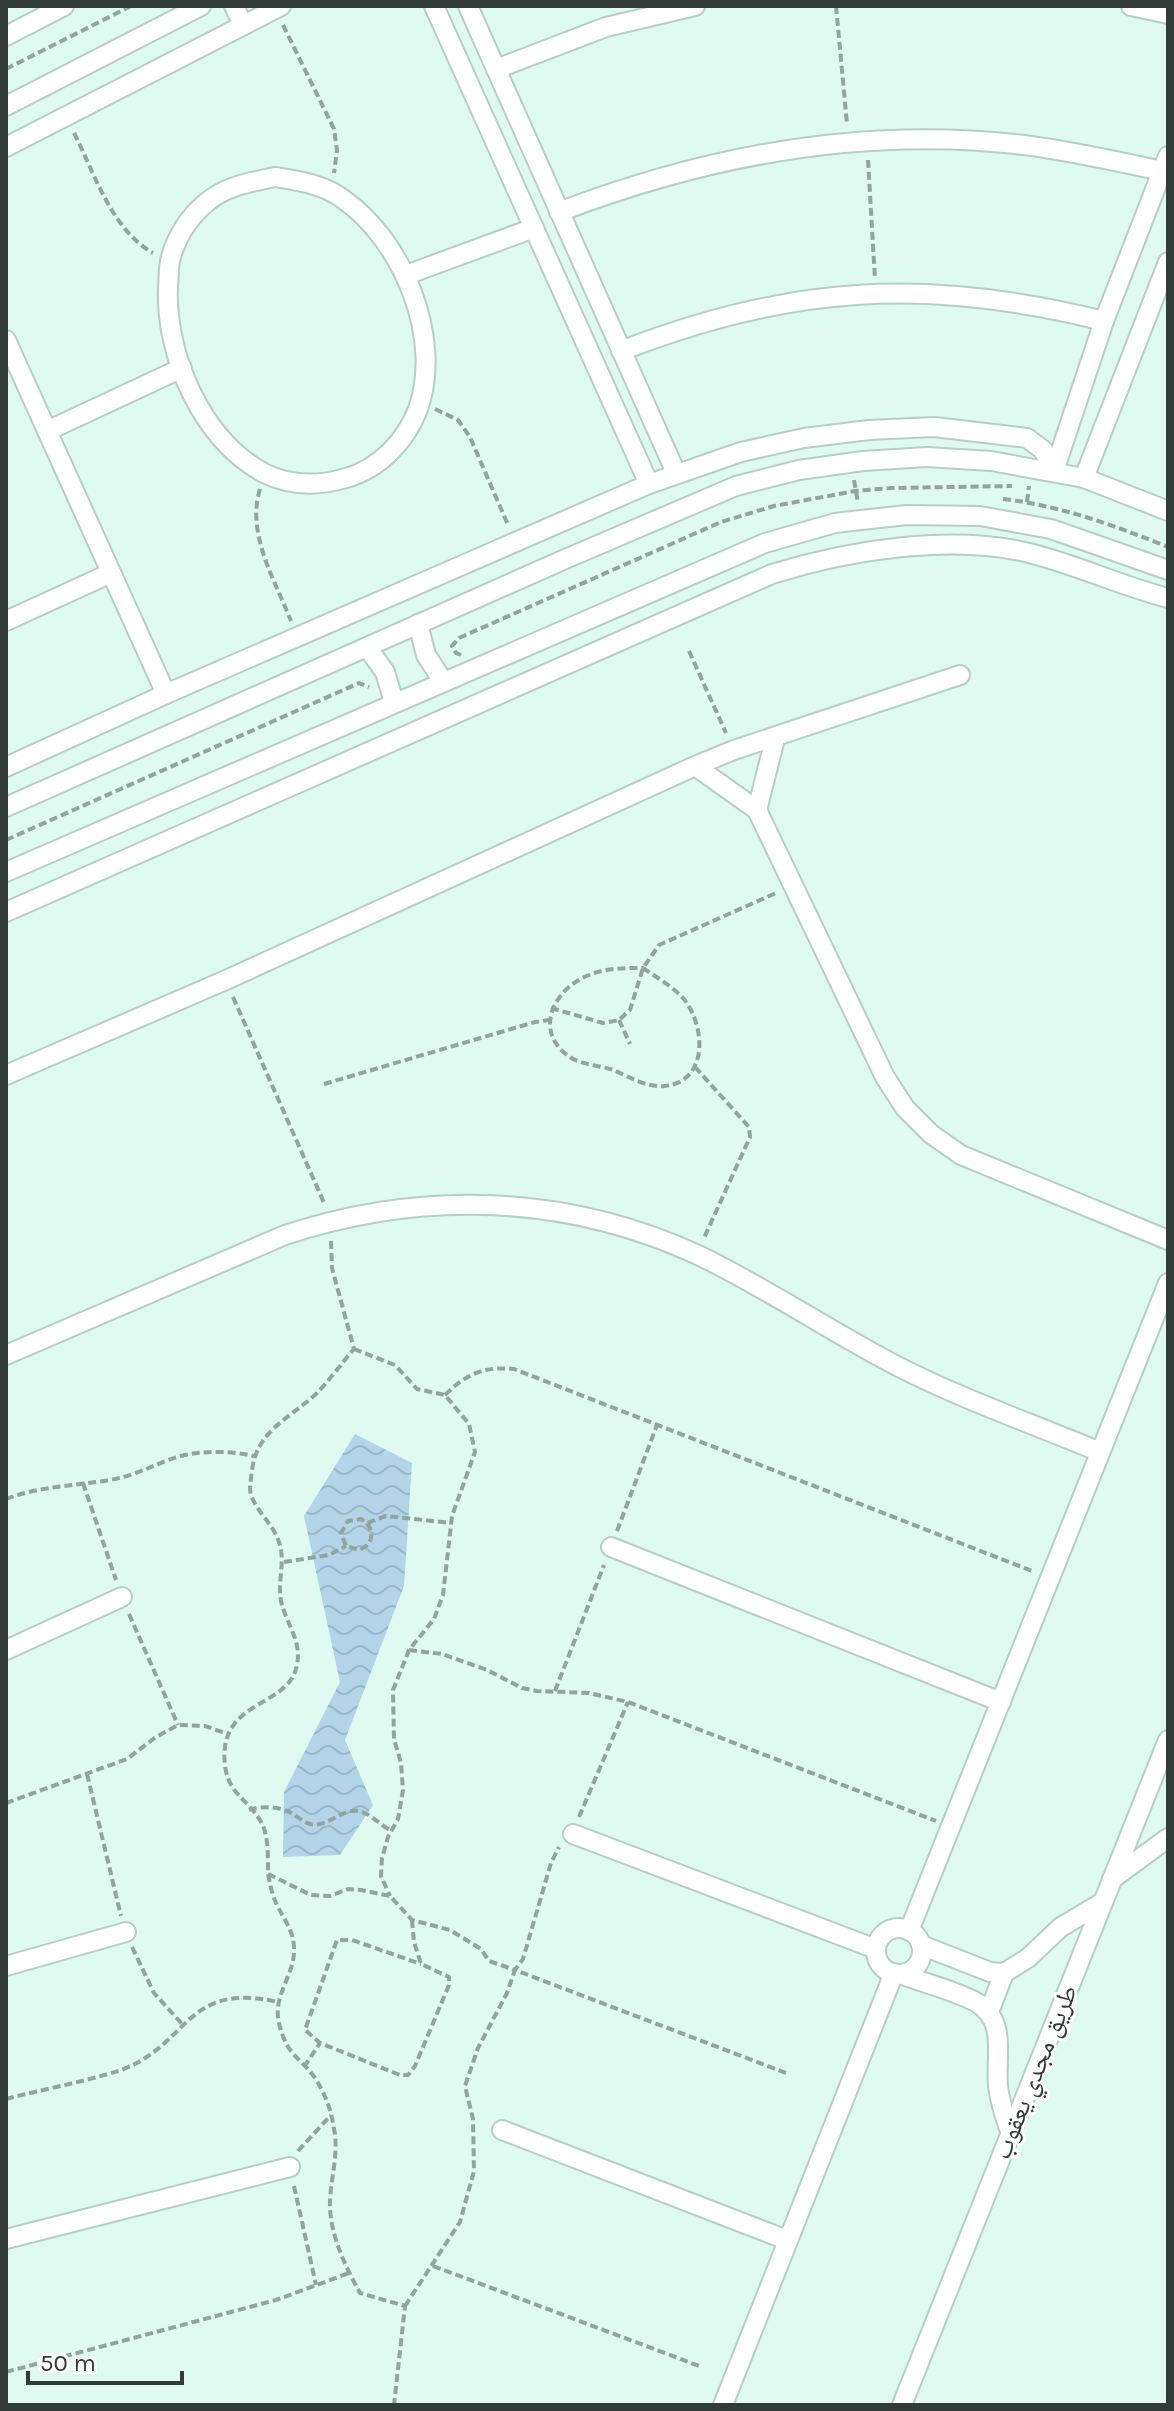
<svg xmlns="http://www.w3.org/2000/svg" width="1174" height="2411" font-family="Karla,'Noto Naskh Arabic',sans-serif">
  <style>
    .water { fill: url(#water-waves) }
    .lines { fill: none; stroke-linecap: round; stroke-linejoin: round }
    .minor-casing { stroke: #b5cfc5; stroke-width: 22 }
    .path { stroke: #91a49d; stroke-width: 4; stroke-dasharray: 8 4; stroke-linecap: butt }
    .minor { stroke: #fff; stroke-width: 18 }
    .labels { text-anchor: middle; dominant-baseline: central; stroke-width: 6; stroke-linejoin: round; paint-order: stroke }
    .street-label { font-size: 26px; fill: #313b37; stroke: #fff }
  </style>
  <defs>
    <pattern id="water-waves" width="16" height="10" patternUnits="userSpaceOnUse" patternTransform="scale(2)"><rect width="16" height="10" fill="#b4d4e9"/><path d="M0 5q4-4 8 0t8 0" fill="none" stroke="#9bb7c8"/></pattern>
  </defs>
  <rect width="100%" height="100%" fill="#dffaf0"/>
  <path class="water" d="M 355,1434 L 412,1463 L 404,1586 L 345,1740 L 373,1805 L 340,1855 L 283,1857 L 284,1792 L 340,1682 L 304,1516 Z"/>
  <g class="lines">
    <defs>
      <g id="minor">
        <path d="M 234,6 L 243,25"/>
        <path d="M 434,6 L 649,484"/>
        <path d="M 468,6 L 676,473"/>
        <path d="M 1131,6 L 1168,14"/>
        <path d="M 6,36 L 64,6"/>
        <path d="M 496,69 L 606,27 L 695,6"/>
        <path d="M 6,106 L 201,6"/>
        <path d="M 6,147 L 281,6"/>
        <path d="M 275,177 C 299,181 323,184 343,199 C 403,241 443,338 418,409 C 406,441 379,469 346,478 C 319,486 290,486 264,473 C 202,440 165,355 168,287 C 169,278 168,266 171,257 C 177,236 190,216 207,202 C 226,186 251,182 275,177 Z"/>
        <path d="M 559,212 C 708,155 865,126 1024,145 C 1071,151 1116,161 1162,171"/>
        <path d="M 406,275 L 534,228"/>
        <path d="M 6,340 L 166,694"/>
        <path d="M 621,351 C 790,285 928,277 1104,321"/>
        <path d="M 47,431 L 182,368"/>
        <path d="M 1054,471 L 1104,321 L 1168,156"/>
        <path d="M 1084,478 L 1168,262"/>
        <path d="M 6,621 L 111,573"/>
        <path d="M 418,624 L 426,655 L 443,681"/>
        <path d="M 367,647 L 385,672 L 394,702"/>
        <path d="M 695,766 L 757,810 L 885,1077 L 905,1108 L 931,1134 L 961,1155 L 1168,1240"/>
        <path d="M 6,767 L 166,694 L 649,484 L 741,452 L 804,438 L 869,430 L 934,427 L 1027,438 L 1043,450 L 1054,471"/>
        <path d="M 6,807 L 563,560 L 736,486 L 799,470 L 863,461 L 927,457 L 991,461 L 1084,478 L 1168,511"/>
        <path d="M 757,810 L 775,739"/>
        <path d="M 6,872 L 765,543 L 835,523 L 861,520 L 907,515 L 980,516 L 1051,529 L 1168,570"/>
        <path d="M 6,912 L 772,574 C 849,550 954,533 1033,554 C 1079,566 1122,586 1168,598"/>
        <path d="M 6,1075 L 226,980 L 695,766 L 734,750 L 960,675"/>
        <path d="M 6,1355 L 285,1235 C 422,1190 565,1194 698,1255 C 767,1288 831,1332 899,1367 C 964,1400 1033,1424 1100,1452"/>
        <path d="M 611,1547 L 1001,1702"/>
        <path d="M 6,1650 L 122,1597"/>
        <path d="M 573,1834 L 876,1949"/>
        <path d="M 1112,1879 L 1168,1838"/>
        <circle cx="899" cy="1951" r="23"/>
        <path d="M 909,1931 L 1168,1283"/>
        <path d="M 921,1945 L 990,1972 L 1004,1973 L 1028,1958 L 1061,1927 L 1103,1902"/>
        <path d="M 6,1966 L 126,1932"/>
        <path d="M 900,1974 C 924,1983 953,1990 976,2002 C 1008,2021 995,2056 998,2086 C 1000,2103 1005,2118 1011,2134"/>
        <path d="M 989,2012 L 1004,1973"/>
        <path d="M 502,2130 L 787,2240"/>
        <path d="M 6,2239 L 290,2167"/>
        <path d="M 723,2405 L 894,1973"/>
        <path d="M 902,2405 L 1168,1740"/>
      </g>
    </defs>
    <use href="#minor" class="minor-casing"/>
    <g class="path">
      <path d="M 836,6 L 847,124"/>
      <path d="M 283,25 L 334,129 L 337,150 L 334,173"/>
      <path d="M 6,69 L 131,6"/>
      <path d="M 74,133 C 95,174 111,229 153,253"/>
      <path d="M 868,160 L 875,279"/>
      <path d="M 435,409 L 458,420 L 470,437 L 508,525"/>
      <path d="M 854,480 L 858,503"/>
      <path d="M 260,489 C 246,534 275,580 291,621"/>
      <path d="M 1003,499 C 1062,506 1113,525 1168,547"/>
      <path d="M 1027,502 L 1029,486"/>
      <path d="M 689,651 L 726,733"/>
      <path d="M 461,655 L 456,653 L 452,646 L 459,638 L 721,522 L 774,506 L 855,491 L 891,488 L 1012,486"/>
      <path d="M 6,840 L 359,683 L 369,687"/>
      <path d="M 643,968 C 656,977 672,986 683,998 C 705,1024 710,1081 665,1086 C 647,1088 630,1077 613,1070 C 599,1065 579,1065 567,1055 C 533,1029 555,988 589,975 C 606,968 625,968 643,968 Z"/>
      <path d="M 233,997 L 325,1205"/>
      <path d="M 551,1008 L 603,1023 L 619,1020 L 630,1010 L 643,968 L 659,945 L 776,893"/>
      <path d="M 619,1020 L 630,1044"/>
      <path d="M 695,1067 L 749,1127 L 750,1137 L 704,1238"/>
      <path d="M 324,1084 L 535,1022 L 549,1020"/>
      <path d="M 331,1241 L 332,1268 L 354,1349 C 341,1364 329,1381 315,1395 C 288,1419 256,1432 252,1471 C 251,1479 249,1488 251,1495 C 257,1512 273,1524 279,1542 C 286,1562 277,1581 281,1601 C 286,1624 302,1640 297,1665 C 289,1709 217,1698 225,1766 C 229,1794 247,1799 260,1820 C 269,1834 268,1858 268,1874 L 311,1895 L 330,1896 L 348,1889 L 361,1890 L 390,1896 L 412,1920 L 450,1930 L 481,1949 L 489,1961 L 515,1970 L 523,1959 L 551,1863 L 559,1847"/>
      <path d="M 354,1349 L 395,1365 L 417,1389 L 445,1395 L 469,1424 L 475,1452 L 452,1516 L 443,1595 L 434,1619 L 409,1650 L 393,1690 L 394,1739 L 401,1763 L 403,1790 L 398,1819 L 388,1837 L 382,1858 L 381,1876 L 390,1896"/>
      <path d="M 445,1395 C 466,1374 484,1366 514,1369 L 1032,1571"/>
      <path d="M 83,1483 L 116,1580"/>
      <path d="M 6,1499 C 40,1486 74,1486 109,1480 C 130,1477 148,1468 168,1460 C 195,1450 226,1450 254,1456"/>
      <path d="M 367,1523 C 375,1534 372,1545 359,1550 L 346,1546 L 341,1533 L 348,1521 L 361,1519 L 367,1523 L 386,1516 L 451,1523"/>
      <path d="M 617,1531 L 657,1425"/>
      <path d="M 284,1562 L 329,1555 L 346,1546"/>
      <path d="M 129,1614 L 178,1725"/>
      <path d="M 409,1650 L 442,1654 L 487,1670 L 522,1688 L 537,1691 L 589,1693 L 628,1702 L 936,1821"/>
      <path d="M 555,1691 L 604,1565"/>
      <path d="M 87,1774 L 121,1916"/>
      <path d="M 6,1803 L 127,1759 L 156,1737 L 178,1725 L 205,1726 L 228,1734"/>
      <path d="M 249,1810 C 262,1805 282,1807 293,1814 C 299,1818 304,1822 310,1824 C 328,1828 341,1808 359,1811 C 370,1813 381,1826 392,1831"/>
      <path d="M 579,1817 L 628,1702"/>
      <path d="M 268,1874 C 270,1884 272,1894 276,1903 C 283,1918 293,1929 294,1947 C 296,1974 272,1995 279,2023 C 287,2059 304,2058 318,2083 C 326,2096 332,2113 334,2129 C 339,2152 331,2177 330,2201 C 329,2233 345,2266 360,2293 L 405,2306 L 394,2405"/>
      <path d="M 412,1920 L 414,1942 L 421,1964 L 449,1977 L 449,1985 L 415,2066 L 408,2075 L 400,2075 L 320,2043 L 305,2030 L 337,1940 L 352,1940 L 421,1964"/>
      <path d="M 132,1947 L 154,1993 L 182,2024"/>
      <path d="M 304,2067 L 320,2043"/>
      <path d="M 6,2099 C 44,2089 84,2082 121,2070 C 190,2045 184,1981 278,2002"/>
      <path d="M 298,2151 L 331,2115"/>
      <path d="M 294,2186 L 316,2285"/>
      <path d="M 433,2266 L 702,2367"/>
      <path d="M 405,2306 L 460,2222 L 474,2171 L 473,2119 L 465,2086 L 478,2048 L 507,1993 L 515,1970 L 786,2073"/>
      <path d="M 6,2372 L 276,2300 L 349,2273"/>
    </g>
    <use href="#minor" class="minor"/>
  </g>
  <g class="labels">
    <g class="street-label">
      <text transform="translate(1035 2072) rotate(-68)">طريق مجدي يعقوب</text>
    </g>
  </g>
  <rect width="1174" height="2411" fill="none" stroke="#313b37" stroke-width="16"/>
  <path d="M28 2371v12h154v-12" fill="none" stroke="#313b37" stroke-width="4"/>
  <text x="40" y="2371" font-size="24" fill="#313b37" stroke="#ffffff" stroke-width="6" paint-order="stroke">50 m</text>
</svg>
